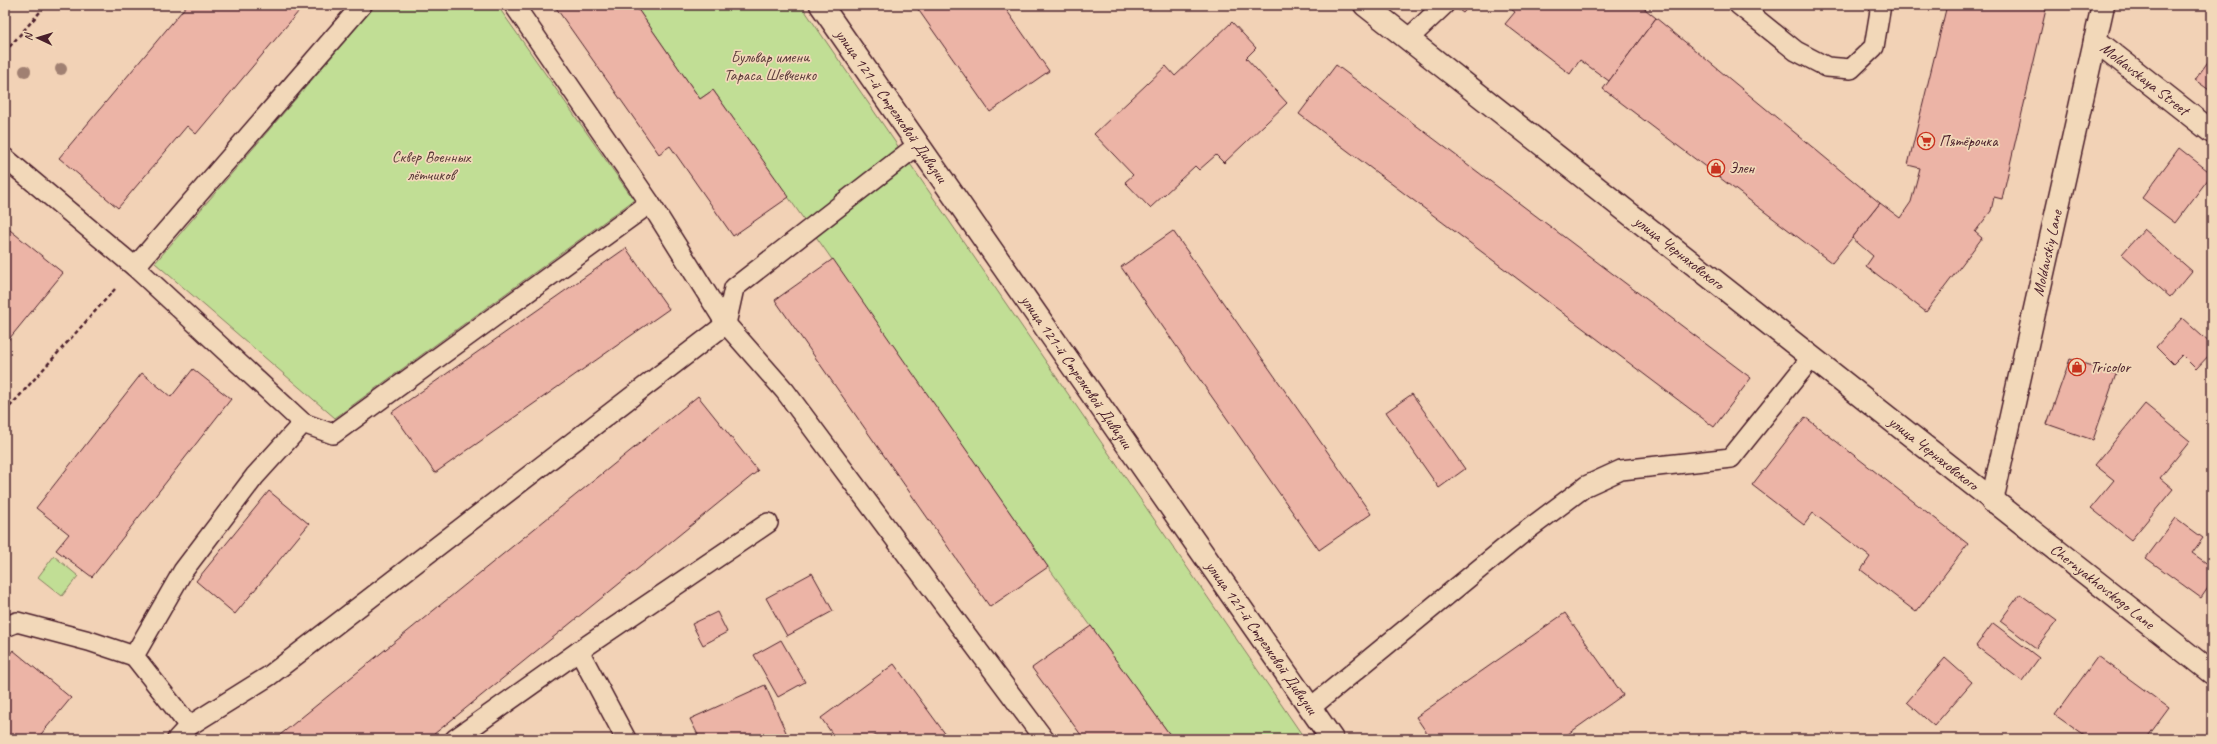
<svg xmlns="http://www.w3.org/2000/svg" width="2217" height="744" font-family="Caveat,sans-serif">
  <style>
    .green { fill: #c1de95; stroke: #867e60 }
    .building { fill: #ecb4a6; stroke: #4a1f2b }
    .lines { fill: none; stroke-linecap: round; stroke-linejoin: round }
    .lane-casing { stroke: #4a1f2b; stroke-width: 22 }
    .street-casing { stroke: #4a1f2b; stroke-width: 25 }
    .secondary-casing { stroke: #4a1f2b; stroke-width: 25 }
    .path { stroke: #4a1f2b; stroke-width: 2.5; stroke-dasharray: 4 3; stroke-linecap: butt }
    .lane { stroke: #f2d8b9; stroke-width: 19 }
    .street { stroke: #f2d8b9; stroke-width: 22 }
    .secondary { stroke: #f2d8b9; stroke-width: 22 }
    .tree { fill: #a08072 }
    .labels { text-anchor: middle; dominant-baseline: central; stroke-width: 3.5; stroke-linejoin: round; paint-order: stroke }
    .park-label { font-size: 16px; fill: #5c3c3b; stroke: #f2d8b9 }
    .street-label { font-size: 16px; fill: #4a1f2b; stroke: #f2d8b9 }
    .poi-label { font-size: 16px; fill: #4a1f2b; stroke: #f2d8b9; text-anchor: start }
  </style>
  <rect width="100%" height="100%" fill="#f2d2b6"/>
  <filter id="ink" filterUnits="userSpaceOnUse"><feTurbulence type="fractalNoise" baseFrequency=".025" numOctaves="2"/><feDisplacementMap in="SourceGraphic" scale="8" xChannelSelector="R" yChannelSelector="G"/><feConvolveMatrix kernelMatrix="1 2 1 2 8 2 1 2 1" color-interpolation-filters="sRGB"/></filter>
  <g filter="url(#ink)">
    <g class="green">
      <path d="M 376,5 L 497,5 L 634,200 L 335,418 L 155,263 Z"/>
      <path d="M 635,5 L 801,5 L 1305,739 L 1173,739 L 1048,567 L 713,90 L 700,99 Z"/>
      <path d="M 54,556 L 78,576 L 62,596 L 38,577 Z"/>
    </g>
    <g class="building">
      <path d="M 187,5 L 304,5 L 196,134 L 187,126 L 118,208 L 59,158 Z"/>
      <path d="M 554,5 L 635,5 L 700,99 L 713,90 L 789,197 L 733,236 L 670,146 L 659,154 Z"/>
      <path d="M 915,5 L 1003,5 L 1049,71 L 990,112 Z"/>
      <path d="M 1452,5 L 1470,5 L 1463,13 Z"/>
      <path d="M 1505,5 L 1640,5 L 1656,18 L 1609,81 L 1580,60 L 1570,74 L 1505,24 L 1515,12 Z"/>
      <path d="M 1947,5 L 2047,5 L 2002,199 L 1994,197 L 1991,211 L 1975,232 L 1982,238 L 1926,312 L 1866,266 L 1873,256 L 1852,238 L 1880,203 L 1900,218 L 1911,202 L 1920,168 L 1908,165 Z"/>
      <path d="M 1656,18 L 1880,203 L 1832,263 L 1603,89 Z"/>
      <path d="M 1232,22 L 1256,48 L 1246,58 L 1287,103 L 1224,163 L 1216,155 L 1199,170 L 1195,166 L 1150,208 L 1125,182 L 1133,175 L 1094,134 L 1166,66 L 1175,76 Z"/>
      <path d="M 2212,56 L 2212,92 L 2195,80 Z"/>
      <path d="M 1336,65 L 1751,378 L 1714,427 L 1299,114 Z"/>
      <path d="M 2179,148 L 2212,174 L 2175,223 L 2142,198 Z"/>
      <path d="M 5,226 L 63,273 L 5,344 Z"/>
      <path d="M 2144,229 L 2192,271 L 2170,297 L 2122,254 Z"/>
      <path d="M 1173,231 L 1371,514 L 1319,550 L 1121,267 Z"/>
      <path d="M 626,248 L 669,309 L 435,473 L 392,412 Z"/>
      <path d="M 833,259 L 1048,567 L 990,607 L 775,300 Z"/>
      <path d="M 2182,318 L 2212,345 L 2212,352 L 2196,369 L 2182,355 L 2173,364 L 2156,347 Z"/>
      <path d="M 2070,359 L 2116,374 L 2093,440 L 2047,424 Z"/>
      <path d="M 193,369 L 231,399 L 92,577 L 56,550 L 69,534 L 36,508 L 142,373 L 171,397 Z"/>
      <path d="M 1412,394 L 1465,469 L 1439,488 L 1386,412 Z"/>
      <path d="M 698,396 L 758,471 L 428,739 L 275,739 Z"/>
      <path d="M 2145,404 L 2190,441 L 2160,478 L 2173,489 L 2131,540 L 2091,508 L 2114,480 L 2095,465 Z"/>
      <path d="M 1805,417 L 1968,544 L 1916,612 L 1861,570 L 1870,557 L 1813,513 L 1804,525 L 1752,485 Z"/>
      <path d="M 269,491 L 309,524 L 235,614 L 196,581 Z"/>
      <path d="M 2176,518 L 2203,538 L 2192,553 L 2212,567 L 2212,582 L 2201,598 L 2146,558 Z"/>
      <path d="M 812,573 L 833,611 L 787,636 L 766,598 Z"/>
      <path d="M 2020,594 L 2057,621 L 2036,648 L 2000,621 Z"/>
      <path d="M 717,612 L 727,632 L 703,645 L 692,624 Z"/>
      <path d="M 1565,613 L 1623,695 L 1561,739 L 1431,739 L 1416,717 Z"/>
      <path d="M 1993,623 L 2039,658 L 2022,681 L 1976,646 Z"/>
      <path d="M 1091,626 L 1173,739 L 1084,739 L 1032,668 Z"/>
      <path d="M 781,640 L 805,682 L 778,697 L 754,655 Z"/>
      <path d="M 13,650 L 71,698 L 37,739 L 5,739 L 5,661 Z"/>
      <path d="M 2098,656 L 2169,708 L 2146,739 L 2089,739 L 2055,715 Z"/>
      <path d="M 1945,658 L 1972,682 L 1934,726 L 1907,702 Z"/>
      <path d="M 894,664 L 949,739 L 879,739 L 876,735 L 870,739 L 836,739 L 821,718 Z"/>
      <path d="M 765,685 L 789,739 L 700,739 L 690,719 Z"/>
    </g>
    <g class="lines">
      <defs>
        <g id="lane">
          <path d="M 514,5 L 650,203 L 726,324 L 734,288 L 919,144"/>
          <path d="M 1739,5 L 1796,51 L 1827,67 L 1851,69 L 1874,47 L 1881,5"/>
          <path d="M 1408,39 L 1444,5"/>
          <path d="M 5,158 L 135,267 L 362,5"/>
          <path d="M 135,267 L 303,423 L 333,434 L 650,203"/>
          <path d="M 5,627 L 17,622 L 89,641 L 134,656"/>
          <path d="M 579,651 L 626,739"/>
          <path d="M 1310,708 L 1518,537 L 1586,486 L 1621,470 L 1731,458 L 1812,357"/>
          <path d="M 189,726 L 134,656 L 183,571 L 255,476 L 303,423"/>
          <path d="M 177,739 L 189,726 L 269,676 L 726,324 L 785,391 L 1044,739"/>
          <path d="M 455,739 L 579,651 L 768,523"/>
        </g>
        <g id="street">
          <path id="s1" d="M 821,5 L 1332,739"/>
          <path id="s2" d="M 2095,40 L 2212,132"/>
          <path id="s3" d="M 1992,501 L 2103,5"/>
        </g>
        <g id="secondary">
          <path id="s4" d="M 1365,5 L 2212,673"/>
        </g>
      </defs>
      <use href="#lane" class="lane-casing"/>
      <use href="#street" class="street-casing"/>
      <use href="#secondary" class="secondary-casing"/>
      <g class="path">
        <path d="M 5,52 L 46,5"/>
        <path d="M 5,412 L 115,289"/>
      </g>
      <use href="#lane" class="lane"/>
      <use href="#street" class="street"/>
      <use href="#secondary" class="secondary"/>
    </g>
    <g class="tree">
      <circle cx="61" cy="69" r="6"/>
      <circle cx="25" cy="71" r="6"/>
    </g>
  </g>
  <defs>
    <symbol id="supermarket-ring" viewBox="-11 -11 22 22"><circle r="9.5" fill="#f2d8b9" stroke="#c8321e" stroke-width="1.5"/><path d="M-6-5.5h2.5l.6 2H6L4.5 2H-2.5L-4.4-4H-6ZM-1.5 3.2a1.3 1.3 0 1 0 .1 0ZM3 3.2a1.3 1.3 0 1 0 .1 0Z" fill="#c8321e"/></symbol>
    <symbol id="shop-ring" viewBox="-11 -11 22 22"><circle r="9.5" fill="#f2d8b9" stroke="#c8321e" stroke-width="1.5"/><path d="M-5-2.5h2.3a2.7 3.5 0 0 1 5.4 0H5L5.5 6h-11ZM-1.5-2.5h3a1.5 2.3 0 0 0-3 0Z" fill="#c8321e"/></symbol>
  </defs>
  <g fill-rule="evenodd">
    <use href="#supermarket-ring" x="1916" y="131" width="20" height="20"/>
    <use href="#shop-ring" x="1706" y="158" width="20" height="20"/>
    <use href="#shop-ring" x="2067" y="357" width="20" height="20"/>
  </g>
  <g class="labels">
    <g class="park-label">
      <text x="770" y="57">Бульвар имени<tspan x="770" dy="18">Тараса Шевченко</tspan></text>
      <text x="431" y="157">Сквер Военных<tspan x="431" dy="18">лётчиков</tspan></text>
    </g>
    <g class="street-label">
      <text stroke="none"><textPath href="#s2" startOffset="63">Moldavskaya Street</textPath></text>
      <text stroke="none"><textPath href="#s1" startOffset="123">улица 121-й Стрелковой Дивизии</textPath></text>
      <text stroke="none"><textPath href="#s4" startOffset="400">улица Черняховского</textPath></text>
      <text stroke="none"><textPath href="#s3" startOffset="254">Moldavskiy Lane</textPath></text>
      <text stroke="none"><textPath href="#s1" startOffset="447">улица 121-й Стрелковой Дивизии</textPath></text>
      <text stroke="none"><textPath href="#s4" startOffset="724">улица Черняховского</textPath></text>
      <text stroke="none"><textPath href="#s4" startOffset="939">Chernyakhovskogo Lane</textPath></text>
      <text stroke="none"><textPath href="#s1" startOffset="771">улица 121-й Стрелковой Дивизии</textPath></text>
    </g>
    <g class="poi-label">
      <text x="1939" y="141">Пятёрочка</text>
      <text x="1729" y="168">Элен</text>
      <text x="2090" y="367">Tricolor</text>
    </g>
  </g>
  <rect width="2217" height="744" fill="none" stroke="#f2d8b9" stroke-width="20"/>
  <rect x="10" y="10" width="2197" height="724" fill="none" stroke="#4a1f2b" stroke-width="1.5" filter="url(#ink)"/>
  <g transform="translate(38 38) rotate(274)" stroke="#f2d8b9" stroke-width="3" paint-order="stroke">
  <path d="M0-3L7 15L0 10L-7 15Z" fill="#4a1f2b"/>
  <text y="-6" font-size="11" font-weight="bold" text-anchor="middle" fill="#4a1f2b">N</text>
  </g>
</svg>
